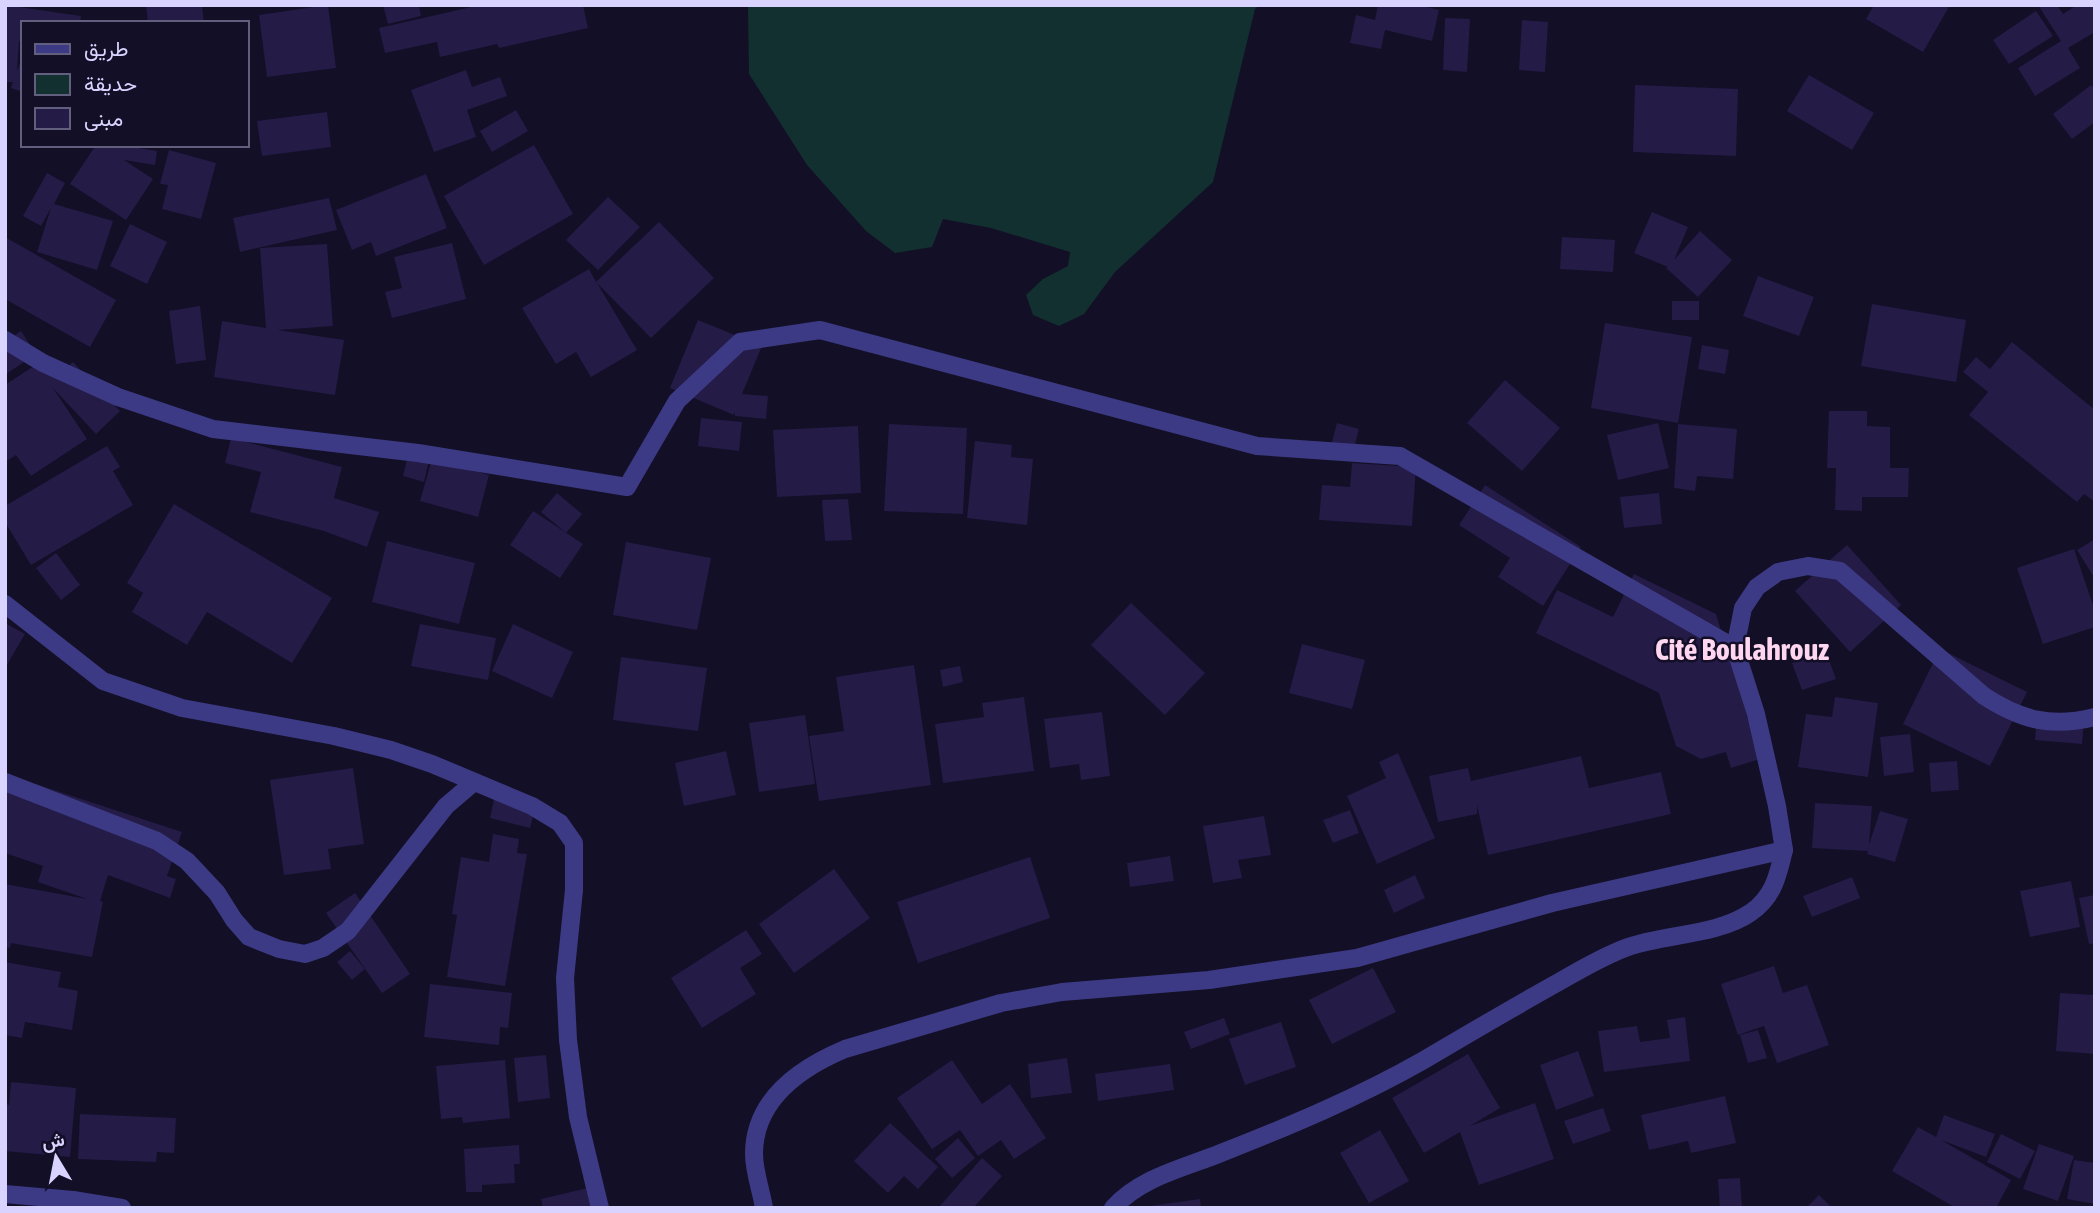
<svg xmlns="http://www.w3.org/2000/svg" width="2100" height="1213" font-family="'Asap Condensed',Vazirmatn,sans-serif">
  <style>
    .green { fill: #12302f }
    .building { fill: #241b47 }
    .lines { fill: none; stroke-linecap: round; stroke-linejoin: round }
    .minor { stroke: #3d3a85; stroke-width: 18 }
    .labels { text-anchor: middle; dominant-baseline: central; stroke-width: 5; stroke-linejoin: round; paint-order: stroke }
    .district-label { font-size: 30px; font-weight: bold; fill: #ffd6f0; stroke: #130f26 }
  </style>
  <rect width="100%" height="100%" fill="#130f26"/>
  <path class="green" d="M 748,5 L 1259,5 L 1255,9 L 1213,182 L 1115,272 L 1084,314 L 1059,326 L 1033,315 L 1026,295 L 1043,279 L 1068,266 L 1070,252 L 991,228 L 943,219 L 932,247 L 895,253 L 866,231 L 807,165 L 749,74 Z"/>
  <g class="building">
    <path d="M 5,5 L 81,16 L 80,23 L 23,23 L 23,42 L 19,41 L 17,71 L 23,56 L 23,92 L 11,88 L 13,82 L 5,82 Z"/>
    <path d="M 146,5 L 202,5 L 204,23 L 148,23 Z"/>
    <path d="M 328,5 L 336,68 L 267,77 L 259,15 Z"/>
    <path d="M 383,5 L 419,5 L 421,16 L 388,24 Z"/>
    <path d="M 480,5 L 583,5 L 588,28 L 499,48 L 497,44 L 440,57 L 437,42 L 385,53 L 379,28 Z"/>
    <path d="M 1378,5 L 1419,5 L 1439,10 L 1432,41 L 1385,30 L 1381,49 L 1350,43 L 1356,15 L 1375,20 Z"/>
    <path d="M 1874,5 L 1950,5 L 1923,52 L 1866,19 Z"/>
    <path d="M 2038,5 L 2057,5 L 2063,14 L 2077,5 L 2095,5 L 2095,32 L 2068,48 L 2080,68 L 2035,96 L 2018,68 L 2061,41 Z"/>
    <path d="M 2036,11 L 2053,36 L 2009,64 L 1993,40 Z"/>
    <path d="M 1445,18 L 1470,19 L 1467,72 L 1443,70 Z"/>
    <path d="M 1522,20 L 1548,22 L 1545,72 L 1519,70 Z"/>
    <path d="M 466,70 L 472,87 L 500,77 L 507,96 L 467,110 L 476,137 L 434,152 L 411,90 Z"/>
    <path d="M 1809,75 L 1874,113 L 1852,150 L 1787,111 Z"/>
    <path d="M 1635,85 L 1738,89 L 1736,156 L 1633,152 Z"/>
    <path d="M 2091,85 L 2095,90 L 2095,122 L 2072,139 L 2053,114 Z"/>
    <path d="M 516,110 L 528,131 L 492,152 L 480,131 Z"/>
    <path d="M 327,112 L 331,147 L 262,156 L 257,121 Z"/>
    <path d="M 96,145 L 133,145 L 133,147 L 157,151 L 155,165 L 124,160 L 153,179 L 126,220 L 70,184 Z"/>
    <path d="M 534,145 L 573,214 L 484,265 L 444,196 Z"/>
    <path d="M 169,150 L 216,163 L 201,219 L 162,209 L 168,185 L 160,184 Z"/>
    <path d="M 47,173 L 65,183 L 54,204 L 113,221 L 97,270 L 37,252 L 51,208 L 41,226 L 23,216 Z"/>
    <path d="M 426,174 L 447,228 L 376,256 L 371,242 L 352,250 L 336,210 Z"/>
    <path d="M 608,197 L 640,227 L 598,270 L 566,240 Z"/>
    <path d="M 329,198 L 337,230 L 240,252 L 233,218 Z"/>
    <path d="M 1652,212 L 1688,227 L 1674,260 L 1700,231 L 1732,260 L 1698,297 L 1666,268 L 1668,267 L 1634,253 Z"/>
    <path d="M 659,222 L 714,278 L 651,338 L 597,283 L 637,350 L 591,377 L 576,352 L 556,364 L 522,308 L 589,269 L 596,282 Z"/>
    <path d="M 130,224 L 167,242 L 147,284 L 110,266 Z"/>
    <path d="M 5,237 L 116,300 L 90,347 L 5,299 Z"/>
    <path d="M 1562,237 L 1615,240 L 1613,272 L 1560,269 Z"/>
    <path d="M 452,243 L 466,299 L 392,318 L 385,292 L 402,288 L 394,257 Z"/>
    <path d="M 327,244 L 333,326 L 278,330 L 344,340 L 335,395 L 214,377 L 222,321 L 266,328 L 260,248 Z"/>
    <path d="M 1758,276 L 1814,297 L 1799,336 L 1743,316 Z"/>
    <rect x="1672" y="301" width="27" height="19"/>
    <path d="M 1872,304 L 1966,320 L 1956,382 L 1861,366 Z"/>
    <path d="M 200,306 L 206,360 L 176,364 L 169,311 Z"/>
    <path d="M 698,320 L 762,346 L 742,394 L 768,396 L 766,419 L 735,416 L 735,412 L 734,415 L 670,388 Z"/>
    <path d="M 1605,323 L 1692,337 L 1678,423 L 1591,408 Z"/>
    <path d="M 21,331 L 36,354 L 6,374 L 5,342 Z"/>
    <path d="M 2012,342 L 2095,410 L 2095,502 L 2084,494 L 2077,502 L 1969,415 L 1988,392 L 1963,372 L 1976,357 L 1990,369 Z"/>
    <path d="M 1702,345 L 1729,350 L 1725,374 L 1698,369 Z"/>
    <path d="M 43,360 L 55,378 L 73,362 L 120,411 L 96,434 L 53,388 L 87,439 L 31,476 L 16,455 L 5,462 L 5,385 Z"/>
    <path d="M 1505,380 L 1560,428 L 1522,471 L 1467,423 Z"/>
    <path d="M 1829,411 L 1867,411 L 1867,426 L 1890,427 L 1890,468 L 1909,468 L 1908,497 L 1862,497 L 1862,511 L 1835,510 L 1836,468 L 1827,468 Z"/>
    <path d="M 701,418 L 742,422 L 739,451 L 698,446 Z"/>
    <path d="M 1337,423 L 1359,429 L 1352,456 L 1330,450 Z"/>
    <path d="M 1658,423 L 1669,468 L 1618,480 L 1607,435 Z"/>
    <path d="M 889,424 L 967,428 L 963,514 L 884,511 Z"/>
    <path d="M 1678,424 L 1737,429 L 1733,479 L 1697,476 L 1695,491 L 1674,488 Z"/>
    <path d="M 858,426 L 861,493 L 777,497 L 773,430 Z"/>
    <path d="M 231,438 L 342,467 L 334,498 L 379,512 L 367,547 L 324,531 L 250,512 L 261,472 L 225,463 Z"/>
    <path d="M 975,441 L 1012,445 L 1011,457 L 1033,459 L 1027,525 L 967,518 Z"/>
    <path d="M 107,446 L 120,467 L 113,471 L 133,505 L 31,565 L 5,522 L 5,506 Z"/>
    <path d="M 410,447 L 431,452 L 424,482 L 403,476 Z"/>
    <path d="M 432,459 L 489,475 L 478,517 L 420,501 Z"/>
    <path d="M 1352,463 L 1416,467 L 1412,526 L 1319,520 L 1322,485 L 1350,487 Z"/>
    <path d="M 1485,485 L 1581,547 L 1543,606 L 1498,577 L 1510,558 L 1459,525 Z"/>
    <path d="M 557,493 L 582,514 L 566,533 L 541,512 Z"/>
    <path d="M 1659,493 L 1662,524 L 1624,528 L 1620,497 Z"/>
    <path d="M 848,499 L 852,540 L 825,541 L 822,500 Z"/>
    <path d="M 174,504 L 332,598 L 292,663 L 207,612 L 187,645 L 132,612 L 143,593 L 127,583 Z"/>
    <path d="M 533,511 L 583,544 L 560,578 L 510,545 Z"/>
    <path d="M 2095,539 L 2095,579 L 2077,550 Z"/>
    <path d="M 387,541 L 475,563 L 459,624 L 372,602 Z"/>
    <path d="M 626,542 L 711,558 L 697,630 L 613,615 Z"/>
    <path d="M 1847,545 L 1901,605 L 1850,652 L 1795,591 Z"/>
    <path d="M 2074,549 L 2095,611 L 2095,627 L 2043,644 L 2017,568 Z"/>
    <path d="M 56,553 L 80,585 L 61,600 L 36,568 Z"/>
    <path d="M 1634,574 L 1716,614 L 1760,759 L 1731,768 L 1726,752 L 1701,759 L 1676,746 L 1659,693 L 1536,633 L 1557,590 L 1613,617 Z"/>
    <path d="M 1131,603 L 1205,673 L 1165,715 L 1091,645 Z"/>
    <path d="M 5,623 L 25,634 L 5,668 Z"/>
    <path d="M 420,624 L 496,638 L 488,680 L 411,666 Z"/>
    <path d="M 513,624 L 573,652 L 552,698 L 492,671 Z"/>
    <path d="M 1302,644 L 1365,660 L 1352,709 L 1289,693 Z"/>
    <path d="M 1940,649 L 2027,692 L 1990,766 L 1903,724 Z"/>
    <path d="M 1826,652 L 1836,679 L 1802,690 L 1792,663 Z"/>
    <path d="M 621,657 L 707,668 L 698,731 L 613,720 Z"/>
    <path d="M 914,665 L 931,785 L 819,801 L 809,736 L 844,731 L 836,677 Z"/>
    <path d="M 960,666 L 963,682 L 943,687 L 940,670 Z"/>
    <path d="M 1024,697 L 1034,771 L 943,783 L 935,724 L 984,717 L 982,703 Z"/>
    <path d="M 1835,697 L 1878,703 L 1868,777 L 1798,767 L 1806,714 L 1832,717 Z"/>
    <path d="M 1102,712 L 1110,776 L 1081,780 L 1079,764 L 1050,768 L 1044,719 Z"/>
    <path d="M 805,715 L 815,784 L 759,792 L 749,723 Z"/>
    <path d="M 2037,717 L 2084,721 L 2082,744 L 2035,740 Z"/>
    <path d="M 1910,734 L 1914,772 L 1884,776 L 1880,737 Z"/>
    <path d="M 726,751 L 736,795 L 684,806 L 675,763 Z"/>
    <path d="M 1398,753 L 1435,838 L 1377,864 L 1347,796 L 1386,778 L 1379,762 Z"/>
    <path d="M 1581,756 L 1589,788 L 1661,772 L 1671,814 L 1488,855 L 1477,805 L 1477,814 L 1438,822 L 1429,776 L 1468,768 L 1471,781 Z"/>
    <path d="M 1957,761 L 1959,790 L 1931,792 L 1929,763 Z"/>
    <path d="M 353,768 L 364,844 L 328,849 L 331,869 L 284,875 L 270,780 Z"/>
    <path d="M 5,774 L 182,832 L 167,876 L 176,879 L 170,898 L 108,875 L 100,901 L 103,902 L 92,957 L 11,943 L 10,948 L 5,947 L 5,884 L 87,899 L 38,882 L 43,866 L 5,853 Z"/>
    <path d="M 496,790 L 537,800 L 530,828 L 490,818 Z"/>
    <path d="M 1815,803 L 1872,806 L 1869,845 L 1880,811 L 1908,819 L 1895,862 L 1867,854 L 1868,851 L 1812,848 Z"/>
    <path d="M 1350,810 L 1359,833 L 1333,843 L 1323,820 Z"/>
    <path d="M 1264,816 L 1271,855 L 1238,860 L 1242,878 L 1213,883 L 1203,826 Z"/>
    <path d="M 493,834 L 519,839 L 517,853 L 527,854 L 505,986 L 447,977 L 457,915 L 452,914 L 461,857 L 489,862 Z"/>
    <path d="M 1170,856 L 1174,881 L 1130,887 L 1127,863 Z"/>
    <path d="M 1030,857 L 1050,918 L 918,963 L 897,902 Z"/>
    <path d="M 834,869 L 870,918 L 794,973 L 759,924 Z"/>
    <path d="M 1415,875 L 1425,898 L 1394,913 L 1384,890 Z"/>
    <path d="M 1852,877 L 1860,898 L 1812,917 L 1803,896 Z"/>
    <path d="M 2071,881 L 2080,927 L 2030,937 L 2020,891 Z"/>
    <path d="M 355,893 L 410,974 L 382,993 L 326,913 Z"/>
    <path d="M 2095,895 L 2095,943 L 2089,944 L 2079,898 Z"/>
    <path d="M 746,930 L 762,954 L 740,968 L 756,994 L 702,1028 L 671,978 Z"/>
    <path d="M 350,951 L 365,969 L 352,980 L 337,962 Z"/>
    <path d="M 5,962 L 61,972 L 58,987 L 78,991 L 72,1030 L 25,1022 L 22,1038 L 5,1035 Z"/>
    <path d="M 1774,966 L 1783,993 L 1807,985 L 1829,1045 L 1777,1063 L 1764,1026 L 1738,1035 L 1721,984 Z"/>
    <path d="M 1373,968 L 1396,1012 L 1332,1044 L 1309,1000 Z"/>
    <path d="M 430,984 L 512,993 L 508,1028 L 500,1027 L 499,1045 L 424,1037 Z"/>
    <path d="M 2060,993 L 2095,995 L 2095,1054 L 2056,1051 Z"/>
    <path d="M 1685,1017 L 1690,1061 L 1604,1072 L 1598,1031 L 1637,1026 L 1640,1042 L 1670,1038 L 1667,1020 Z"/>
    <path d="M 1224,1018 L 1230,1034 L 1191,1049 L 1184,1032 Z"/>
    <path d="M 1281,1022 L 1296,1067 L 1245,1085 L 1229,1039 Z"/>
    <path d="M 1758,1030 L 1767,1058 L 1748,1063 L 1740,1035 Z"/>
    <path d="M 1578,1051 L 1594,1096 L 1556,1110 L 1540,1065 Z"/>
    <path d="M 1468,1054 L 1500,1108 L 1470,1126 L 1535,1103 L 1554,1159 L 1479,1185 L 1460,1132 L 1424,1153 L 1392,1098 Z"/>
    <path d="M 546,1055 L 550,1098 L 518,1102 L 514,1058 Z"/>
    <path d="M 1067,1058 L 1072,1093 L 1031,1098 L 1028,1064 Z"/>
    <path d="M 505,1060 L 510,1118 L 463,1123 L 462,1117 L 441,1119 L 436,1066 Z"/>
    <path d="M 952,1060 L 982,1104 L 1010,1084 L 1046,1138 L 1014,1159 L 1001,1140 L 978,1156 L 960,1130 L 932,1149 L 897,1098 Z"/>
    <path d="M 1170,1064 L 1174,1090 L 1098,1101 L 1095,1074 Z"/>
    <path d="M 11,1082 L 76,1088 L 70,1157 L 5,1151 L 5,1104 L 9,1105 Z"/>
    <path d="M 1725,1096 L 1736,1143 L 1691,1153 L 1688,1141 L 1649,1150 L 1641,1115 Z"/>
    <path d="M 1603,1108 L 1611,1131 L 1573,1144 L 1564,1121 Z"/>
    <path d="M 80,1114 L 176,1118 L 174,1153 L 157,1152 L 156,1162 L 78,1159 Z"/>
    <path d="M 1944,1115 L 1995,1134 L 1986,1157 L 1941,1140 L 2011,1180 L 1996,1208 L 1956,1208 L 1892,1171 L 1918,1127 L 1936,1137 Z"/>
    <path d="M 890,1123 L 938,1167 L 918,1189 L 904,1176 L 888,1193 L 854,1161 Z"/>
    <path d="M 1380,1130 L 1409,1181 L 1369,1203 L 1340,1153 Z"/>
    <path d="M 2001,1134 L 2035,1151 L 2020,1179 L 1987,1162 Z"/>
    <path d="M 958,1138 L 975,1158 L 952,1178 L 935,1159 Z"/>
    <path d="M 2039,1144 L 2074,1156 L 2058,1201 L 2023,1189 Z"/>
    <path d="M 519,1145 L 520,1164 L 514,1164 L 515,1183 L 482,1185 L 482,1192 L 466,1192 L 464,1149 Z"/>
    <path d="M 982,1158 L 1002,1176 L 973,1208 L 941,1208 L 940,1206 Z"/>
    <path d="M 2074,1160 L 2095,1163 L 2095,1204 L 2067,1199 Z"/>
    <path d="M 1740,1178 L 1742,1208 L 1720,1208 L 1718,1179 Z"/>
    <path d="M 592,1187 L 597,1208 L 543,1208 L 541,1199 Z"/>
    <path d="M 1819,1195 L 1832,1208 L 1806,1208 Z"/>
    <path d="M 1200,1199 L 1201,1208 L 1151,1208 L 1150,1206 Z"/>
  </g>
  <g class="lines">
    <g class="minor">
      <path d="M 5,340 L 43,363 L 118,397 L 213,429 L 418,453 L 627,487 L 677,401 L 740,342 L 820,330 L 1257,446 L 1400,456 L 1735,648 L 1756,714 L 1777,806 L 1784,850"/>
      <path d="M 5,604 L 103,681 L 182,708 L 334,736 L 391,750 L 432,764 L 532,806 L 560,823 L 574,843 L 574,890 L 565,978 L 568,1040 L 578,1117 L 600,1208"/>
      <path d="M 1735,648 L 1743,608 L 1757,587 L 1778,572 L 1808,566 L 1840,571 L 1984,696 C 2021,720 2051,728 2095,717"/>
      <path d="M 5,782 L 157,841 L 187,861 L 217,893 L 234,920 L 249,937 L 279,949 L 305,954 L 323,948 L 348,931 L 446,806 L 473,783"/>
      <path d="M 5,1194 L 73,1200 L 122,1208"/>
      <path d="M 764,1208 C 761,1190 754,1171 754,1154 C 754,1099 800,1068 845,1049 L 1001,1003 L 1062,992 L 1209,980 L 1357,958 L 1552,903 L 1784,850 C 1778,876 1773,898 1750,913 C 1718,935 1665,934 1628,947 C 1603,956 1580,970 1557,983 C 1512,1008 1468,1034 1424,1060 C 1359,1097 1290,1126 1221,1153 C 1184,1168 1141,1177 1113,1208"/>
    </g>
  </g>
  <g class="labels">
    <g class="district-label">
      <text x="1742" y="649">Cité Boulahrouz</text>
    </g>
  </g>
  <rect width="2100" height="1213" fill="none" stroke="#d9d4ff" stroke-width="14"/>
  <rect x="21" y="21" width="228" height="126" fill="#130f26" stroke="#625e7d" stroke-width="2"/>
  <rect x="35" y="44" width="35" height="10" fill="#3d3a85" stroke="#625e7d" stroke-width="2"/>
  <text x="84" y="56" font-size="21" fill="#d9d4ff">طريق</text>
  <rect x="35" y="74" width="35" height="21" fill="#12302f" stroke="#625e7d" stroke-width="2"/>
  <text x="84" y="91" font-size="21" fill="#d9d4ff">حديقة</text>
  <rect x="35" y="108" width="35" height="21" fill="#241b47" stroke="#625e7d" stroke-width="2"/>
  <text x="84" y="126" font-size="21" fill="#d9d4ff">مبنى</text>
  <g transform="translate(56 1157) rotate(350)" stroke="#130f26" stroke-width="5" paint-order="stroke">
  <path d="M0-5L12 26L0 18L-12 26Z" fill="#d9d4ff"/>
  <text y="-10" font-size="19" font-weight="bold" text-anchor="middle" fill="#d9d4ff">ش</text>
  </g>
</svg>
